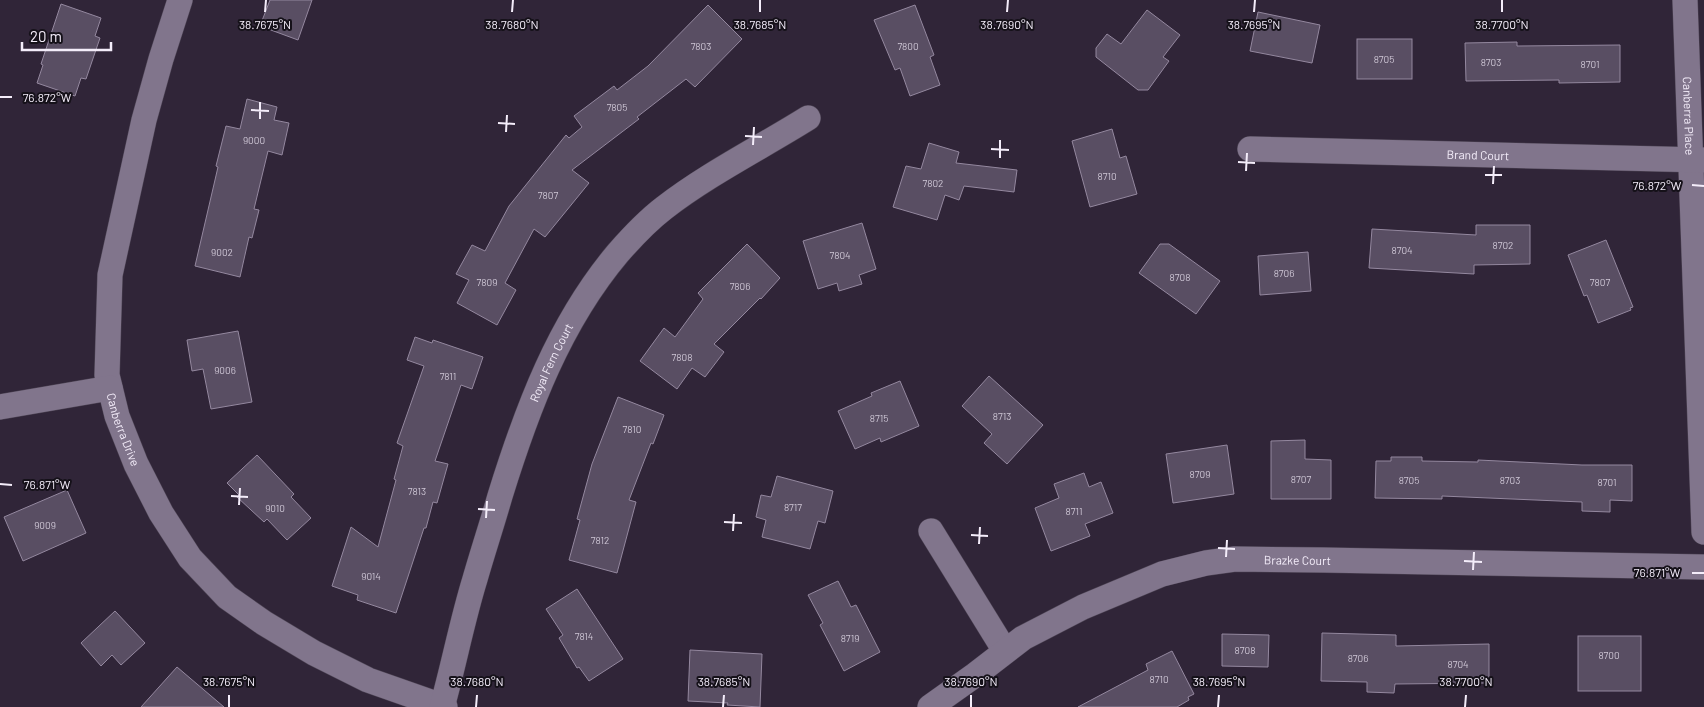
<svg xmlns="http://www.w3.org/2000/svg" width="1704" height="707" font-family="Barlow,sans-serif">
  <style>
    .building { fill: #594e63; stroke: #94889f }
    .lines { fill: none; stroke-linecap: round; stroke-linejoin: round }
    .street-casing { stroke: #4d4454; stroke-width: 26 }
    .street { stroke: #81758c; stroke-width: 25 }
    .ticks { fill: none; stroke: #f4edfa; stroke-width: 2 }
    .labels { text-anchor: middle; dominant-baseline: central; stroke-width: 4; stroke-linejoin: round; paint-order: stroke }
    .number-label { font-size: 10px; fill: #cdc5d4 }
    .street-label { font-size: 12px; fill: #f4edfa; stroke: #151119 }
    .ticks-label { font-size: 12px; text-anchor: middle; fill: #f4edfa; stroke: #151119; stroke-width: 4; stroke-linejoin: round; paint-order: stroke }
  </style>
  <rect width="100%" height="100%" fill="#302538"/>
  <g class="building">
    <path d="M 270,0 L 312,0 L 298,40 L 260,26 Z"/>
    <path d="M 61,4 L 101,18 L 95,36 L 100,38 L 86,79 L 81,78 L 75,96 L 37,83 L 43,65 L 41,64 Z"/>
    <path d="M 708,5 L 742,39 L 695,87 L 686,79 L 637,117 L 639,119 L 572,170 L 589,183 L 545,237 L 534,229 L 505,283 L 516,290 L 497,325 L 457,303 L 469,280 L 456,274 L 472,245 L 485,251 L 509,206 L 566,135 L 569,138 L 582,127 L 574,116 L 614,86 L 617,90 L 648,66 Z"/>
    <path d="M 915,5 L 934,55 L 930,57 L 940,85 L 910,96 L 900,68 L 895,70 L 874,20 Z"/>
    <path d="M 1147,10 L 1180,35 L 1163,57 L 1169,61 L 1148,90 L 1138,90 L 1096,57 L 1096,48 L 1107,34 L 1121,44 Z"/>
    <path d="M 1258,12 L 1320,25 L 1312,63 L 1250,51 Z"/>
    <rect x="1357" y="39" width="55" height="40"/>
    <path d="M 1517,42 L 1517,46 L 1620,45 L 1620,82 L 1559,83 L 1559,80 L 1466,81 L 1465,43 Z"/>
    <path d="M 247,99 L 277,107 L 274,120 L 289,123 L 282,155 L 268,151 L 254,209 L 259,210 L 252,238 L 249,237 L 240,277 L 195,266 L 218,167 L 216,166 L 226,126 L 240,129 Z"/>
    <path d="M 1112,129 L 1120,158 L 1126,156 L 1137,194 L 1090,207 L 1072,141 Z"/>
    <path d="M 929,143 L 959,152 L 956,163 L 1017,170 L 1014,192 L 964,186 L 959,200 L 945,195 L 937,220 L 893,207 L 906,166 L 921,169 Z"/>
    <path d="M 862,223 L 876,269 L 859,275 L 862,284 L 839,291 L 837,283 L 818,289 L 803,241 Z"/>
    <path d="M 1476,225 L 1530,225 L 1530,264 L 1474,265 L 1474,274 L 1369,268 L 1372,229 L 1476,235 Z"/>
    <path d="M 1606,240 L 1633,307 L 1630,308 L 1631,310 L 1598,323 L 1587,295 L 1584,296 L 1568,255 Z"/>
    <path d="M 747,244 L 780,278 L 761,299 L 760,298 L 714,344 L 724,352 L 705,377 L 692,368 L 677,389 L 640,361 L 664,328 L 675,337 L 703,299 L 698,293 Z"/>
    <path d="M 1160,244 L 1169,244 L 1220,281 L 1196,314 L 1139,273 Z"/>
    <path d="M 1308,252 L 1311,291 L 1260,295 L 1258,256 Z"/>
    <path d="M 238,331 L 252,402 L 211,409 L 203,369 L 192,371 L 187,340 Z"/>
    <path d="M 415,337 L 432,343 L 433,340 L 483,357 L 472,389 L 461,385 L 435,461 L 448,464 L 437,503 L 433,502 L 426,528 L 424,528 L 396,613 L 357,600 L 358,595 L 332,586 L 351,527 L 378,547 L 396,480 L 394,479 L 403,446 L 397,443 L 424,366 L 407,360 Z"/>
    <path d="M 989,376 L 1043,425 L 1007,464 L 984,443 L 992,434 L 962,406 Z"/>
    <path d="M 900,381 L 919,426 L 881,442 L 880,438 L 855,449 L 838,411 L 872,396 L 871,393 Z"/>
    <path d="M 618,397 L 664,415 L 653,444 L 651,443 L 629,500 L 636,502 L 617,573 L 569,560 L 580,520 L 577,519 L 592,464 Z"/>
    <path d="M 1305,440 L 1305,459 L 1331,460 L 1331,499 L 1271,499 L 1271,441 Z"/>
    <path d="M 1227,445 L 1234,494 L 1173,503 L 1166,454 Z"/>
    <path d="M 257,455 L 294,494 L 291,497 L 311,518 L 287,540 L 267,519 L 264,522 L 237,497 L 239,495 L 227,483 Z"/>
    <path d="M 1391,457 L 1422,457 L 1422,461 L 1478,462 L 1478,460 L 1582,465 L 1632,465 L 1632,501 L 1610,500 L 1610,512 L 1582,511 L 1582,502 L 1442,496 L 1442,499 L 1375,498 L 1376,461 L 1391,461 Z"/>
    <path d="M 1084,473 L 1089,487 L 1101,482 L 1113,513 L 1085,524 L 1090,536 L 1051,551 L 1035,508 L 1059,498 L 1054,484 Z"/>
    <path d="M 777,476 L 833,491 L 825,523 L 818,521 L 810,549 L 762,537 L 766,520 L 756,517 L 761,495 L 771,497 Z"/>
    <path d="M 67,490 L 86,533 L 23,561 L 4,517 Z"/>
    <path d="M 838,581 L 851,607 L 856,605 L 880,652 L 844,671 L 820,625 L 823,623 L 808,595 Z"/>
    <path d="M 577,589 L 623,659 L 589,681 L 579,667 L 577,668 L 559,638 L 563,635 L 546,609 Z"/>
    <path d="M 115,611 L 145,643 L 121,665 L 112,655 L 101,666 L 81,643 Z"/>
    <path d="M 1322,633 L 1396,635 L 1396,646 L 1489,644 L 1489,683 L 1395,684 L 1394,693 L 1367,692 L 1367,682 L 1321,681 Z"/>
    <path d="M 1222,634 L 1269,635 L 1268,667 L 1222,666 Z"/>
    <rect x="1578" y="636" width="63" height="55"/>
    <path d="M 690,650 L 762,654 L 760,707 L 727,705 L 728,703 L 688,701 Z"/>
    <path d="M 1172,651 L 1194,694 L 1188,697 L 1189,700 L 1177,707 L 1078,707 L 1148,670 L 1146,664 Z"/>
    <path d="M 177,667 L 224,707 L 141,707 Z"/>
  </g>
  <g class="lines">
    <defs>
      <g id="street">
        <path id="s1" d="M 180,0 L 161,59 L 144,120 L 110,275 L 107,375 L 117,416 L 136,464 L 161,513 L 190,558 L 227,597 L 264,623 L 314,653 L 368,680 L 445,707"/>
        <path id="s2" d="M 1685,0 L 1704,532"/>
        <path id="s3" d="M 1250,149 L 1704,160"/>
        <path d="M 0,407 L 110,388"/>
        <path d="M 931,531 L 1005,651"/>
        <path id="s4" d="M 442,707 C 454,664 462,621 475,579 C 483,551 492,524 500,496 C 527,409 559,323 618,253 C 632,237 647,221 664,208 C 708,174 760,148 808,118"/>
        <path id="s5" d="M 930,707 L 975,675 L 1023,638 L 1083,607 L 1162,574 L 1206,563 L 1235,559 L 1323,560 L 1704,567"/>
      </g>
    </defs>
    <use href="#street" class="street-casing"/>
    <use href="#street" class="street"/>
  </g>
  <path class="ticks" d="M 265,12 L 266,0M 512,12 L 513,0M 760,12 L 760,0M 1007,12 L 1008,0M 1254,12 L 1255,0M 1502,12 L 1502,0M 0,97 L 12,97M 251,110 L 269,111M 260,119 L 260,102M 498,123 L 515,124M 506,132 L 507,115M 745,136 L 762,137M 753,145 L 754,127M 991,149 L 1009,150M 1000,158 L 1000,140M 1238,162 L 1255,163M 1246,171 L 1247,153M 1485,175 L 1502,175M 1493,184 L 1494,166M 1692,185 L 1704,186M 0,484 L 12,485M 231,496 L 248,497M 239,505 L 240,488M 478,509 L 495,510M 486,518 L 487,501M 724,522 L 742,523M 733,531 L 734,514M 971,535 L 988,536M 979,544 L 980,527M 1218,548 L 1235,549M 1226,557 L 1227,540M 1464,561 L 1482,562M 1473,570 L 1474,552M 1692,573 L 1704,573M 229,707 L 229,695M 476,707 L 477,695M 723,707 L 724,695M 971,707 L 971,695M 1218,707 L 1219,695M 1465,707 L 1466,695"/>
  <g class="labels">
    <g class="number-label">
      <text x="701" y="46">7803</text>
      <text x="908" y="46">7800</text>
      <text x="1384" y="59">8705</text>
      <text x="1491" y="62">8703</text>
      <text x="1590" y="64">8701</text>
      <text x="617" y="107">7805</text>
      <text x="254" y="140">9000</text>
      <text x="1107" y="176">8710</text>
      <text x="933" y="183">7802</text>
      <text x="548" y="195">7807</text>
      <text x="1503" y="245">8702</text>
      <text x="1402" y="250">8704</text>
      <text x="222" y="252">9002</text>
      <text x="840" y="255">7804</text>
      <text x="1284" y="273">8706</text>
      <text x="1180" y="277">8708</text>
      <text x="487" y="282">7809</text>
      <text x="1600" y="282">7807</text>
      <text x="740" y="286">7806</text>
      <text x="682" y="357">7808</text>
      <text x="225" y="370">9006</text>
      <text x="448" y="376">7811</text>
      <text x="1002" y="416">8713</text>
      <text x="879" y="418">8715</text>
      <text x="632" y="429">7810</text>
      <text x="1200" y="474">8709</text>
      <text x="1301" y="479">8707</text>
      <text x="1409" y="480">8705</text>
      <text x="1510" y="480">8703</text>
      <text x="1607" y="482">8701</text>
      <text x="417" y="491">7813</text>
      <text x="793" y="507">8717</text>
      <text x="275" y="508">9010</text>
      <text x="1074" y="511">8711</text>
      <text x="45" y="525">9009</text>
      <text x="600" y="540">7812</text>
      <text x="371" y="576">9014</text>
      <text x="584" y="636">7814</text>
      <text x="850" y="638">8719</text>
      <text x="1245" y="650">8708</text>
      <text x="1609" y="655">8700</text>
      <text x="1358" y="658">8706</text>
      <text x="1458" y="664">8704</text>
      <text x="1159" y="679">8710</text>
    </g>
    <g class="street-label">
      <text stroke="none"><textPath href="#s2" startOffset="116">Canberra Place</textPath></text>
      <text stroke="none"><textPath href="#s3" startOffset="228">Brand Court</textPath></text>
      <text stroke="none"><textPath href="#s4" startOffset="362">Royal Fern Court</textPath></text>
      <text stroke="none"><textPath href="#s1" startOffset="441">Canberra Drive</textPath></text>
      <text stroke="none"><textPath href="#s5" startOffset="406">Brazke Court</textPath></text>
    </g>
  </g>
  <g class="ticks-label">
    <text x="265" y="29">38.7675°N</text>
    <text x="512" y="29">38.7680°N</text>
    <text x="760" y="29">38.7685°N</text>
    <text x="1007" y="29">38.7690°N</text>
    <text x="1254" y="29">38.7695°N</text>
    <text x="1502" y="29">38.7700°N</text>
    <text x="47" y="102">76.872°W</text>
    <text x="1657" y="190">76.872°W</text>
    <text x="47" y="489">76.871°W</text>
    <text x="1657" y="577">76.871°W</text>
    <text x="229" y="686">38.7675°N</text>
    <text x="477" y="686">38.7680°N</text>
    <text x="724" y="686">38.7685°N</text>
    <text x="971" y="686">38.7690°N</text>
    <text x="1219" y="686">38.7695°N</text>
    <text x="1466" y="686">38.7700°N</text>
  </g>
  <path d="M22 42v8h89v-8" fill="none" stroke="#f4edfa" stroke-width="2.5"/>
  <text x="30" y="42" font-size="15" fill="#f4edfa" stroke="#151119" stroke-width="4" paint-order="stroke">20 m</text>
</svg>
